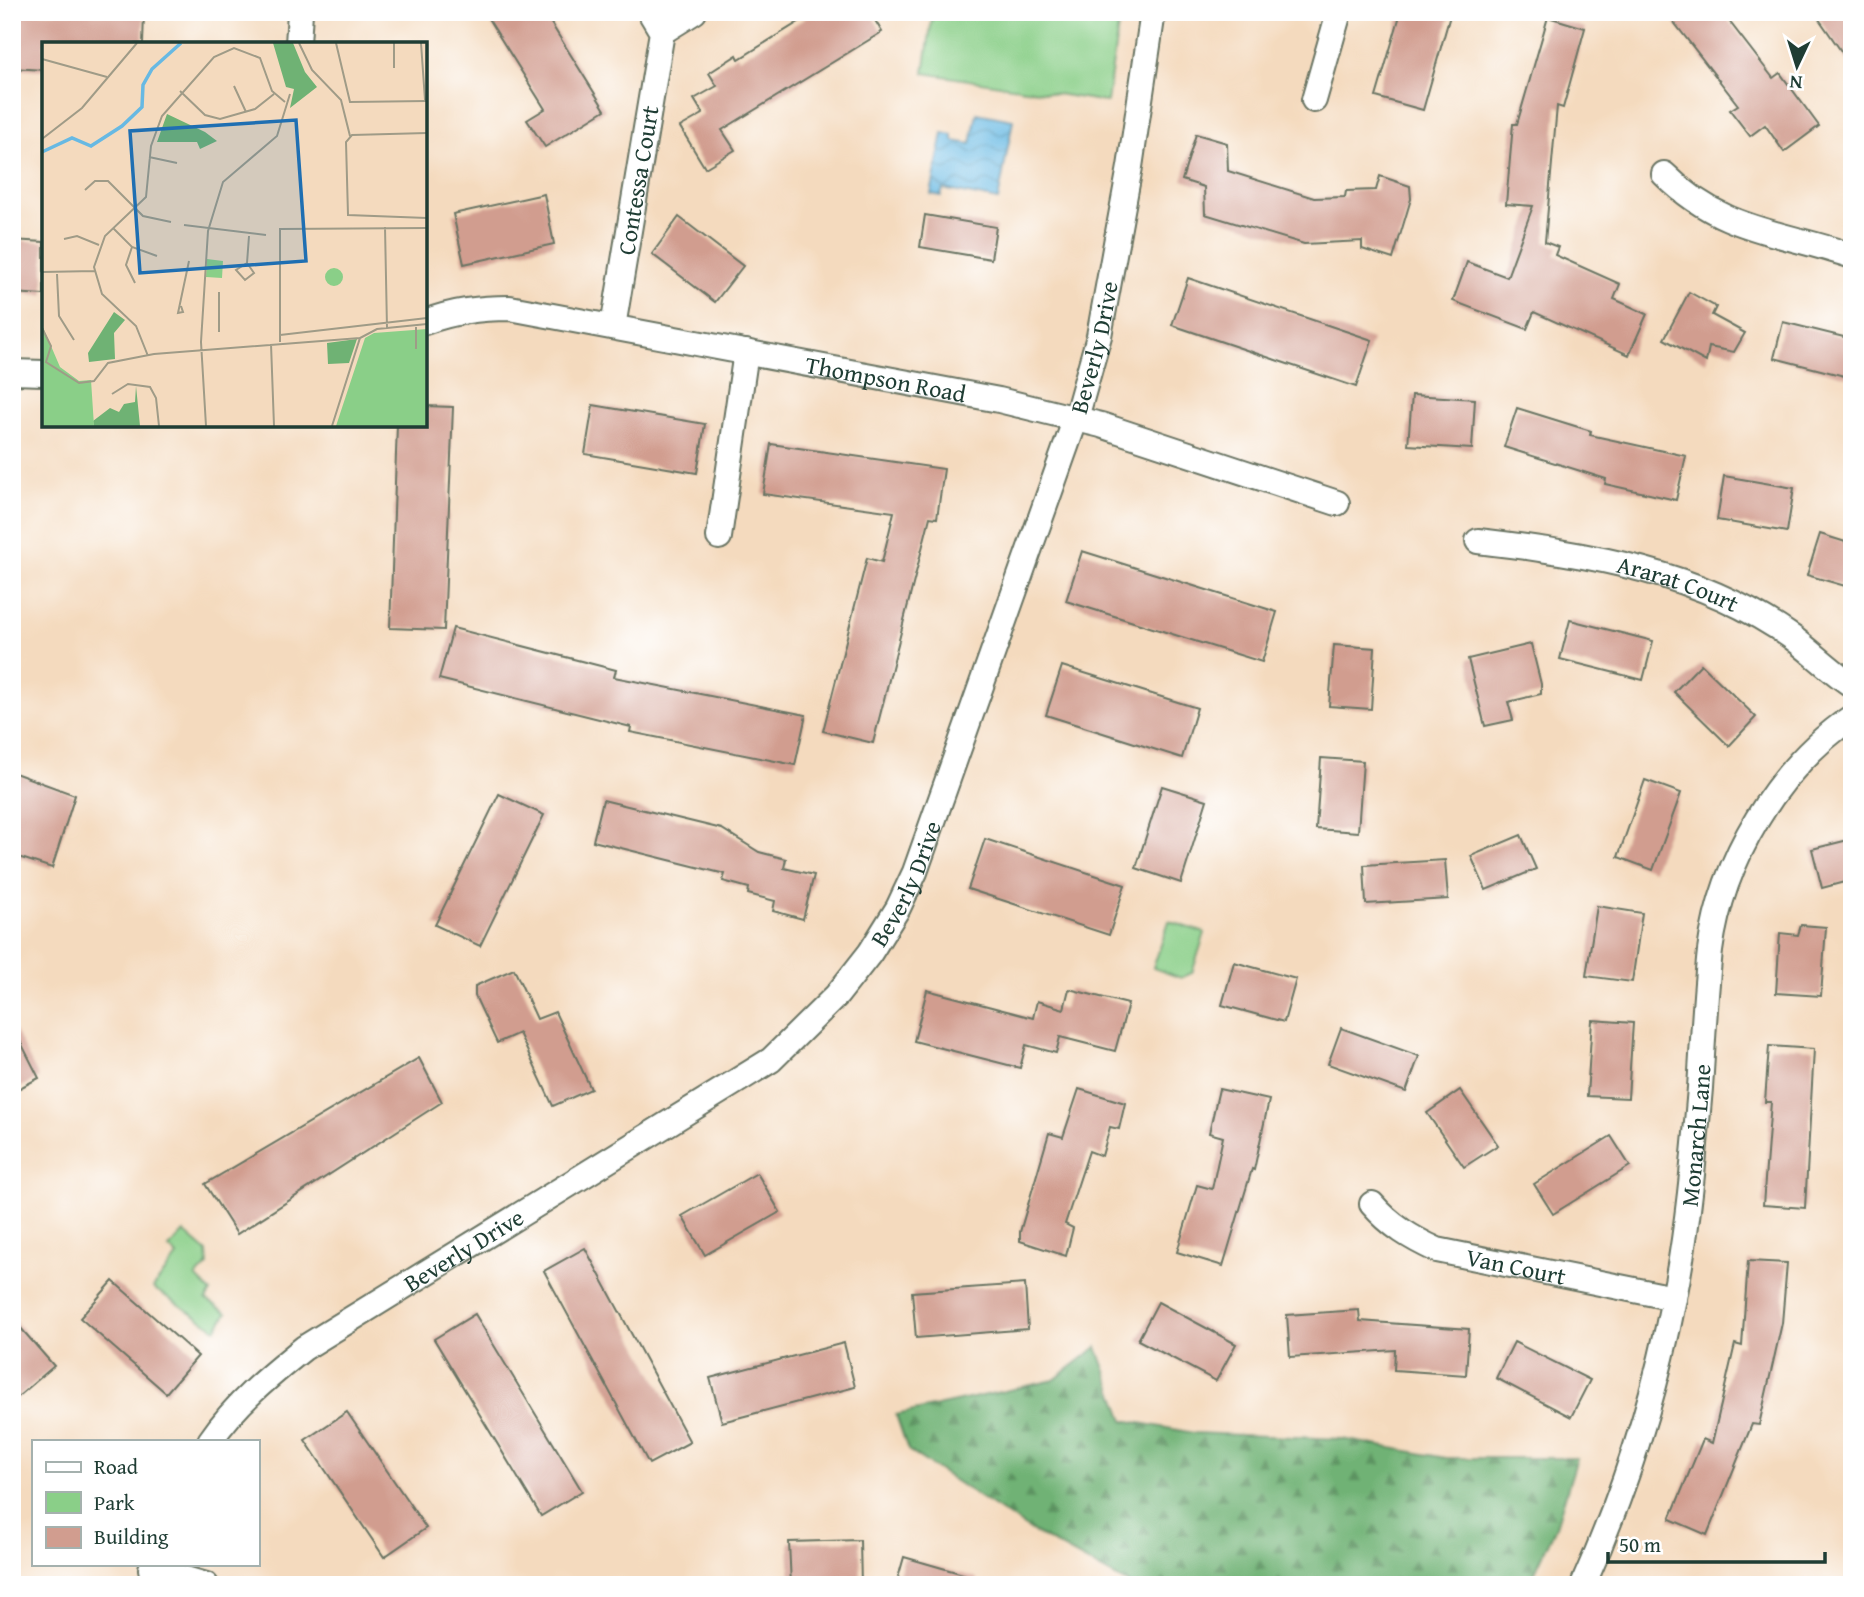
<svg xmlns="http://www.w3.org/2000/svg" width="1864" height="1597" font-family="'Gentium Book Plus',serif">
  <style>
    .forest { fill: url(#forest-firs); stroke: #477854; stroke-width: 2 }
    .park { fill: #8acf88; stroke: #54865e; stroke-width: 2 }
    .water { fill: url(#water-waves); stroke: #437b8c; stroke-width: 2 }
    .building { fill: #d19d8f }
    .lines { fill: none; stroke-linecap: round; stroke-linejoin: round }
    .minor-casing { stroke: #6a7464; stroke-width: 28 }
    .minor { stroke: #fff; stroke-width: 24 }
    .labels { text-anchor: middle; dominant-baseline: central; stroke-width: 6; stroke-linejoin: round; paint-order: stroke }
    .street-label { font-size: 24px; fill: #1f3d34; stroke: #fff }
    .inset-river { fill: none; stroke: #67b9e3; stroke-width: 3.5 }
    .inset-road { fill: none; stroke: #9f9b87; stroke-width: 2 }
    .view { fill: #1f6fb2; fill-opacity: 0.15; stroke: #1f6fb2; stroke-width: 3.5 }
    .inset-edge { fill: none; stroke: #1f3d34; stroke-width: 3.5 }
  </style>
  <defs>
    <pattern id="forest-firs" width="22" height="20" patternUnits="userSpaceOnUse" patternTransform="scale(1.75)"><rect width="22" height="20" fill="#6fb274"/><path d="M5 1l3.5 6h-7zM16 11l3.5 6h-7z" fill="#5b9260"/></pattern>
    <pattern id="water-waves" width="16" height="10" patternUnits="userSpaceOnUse" patternTransform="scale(1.75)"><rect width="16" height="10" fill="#67b9e3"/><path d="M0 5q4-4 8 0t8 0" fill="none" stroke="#5498b9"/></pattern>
  </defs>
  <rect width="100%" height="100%" fill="#fff"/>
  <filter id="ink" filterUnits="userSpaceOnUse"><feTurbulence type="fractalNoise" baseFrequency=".0143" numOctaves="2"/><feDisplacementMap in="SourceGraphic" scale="14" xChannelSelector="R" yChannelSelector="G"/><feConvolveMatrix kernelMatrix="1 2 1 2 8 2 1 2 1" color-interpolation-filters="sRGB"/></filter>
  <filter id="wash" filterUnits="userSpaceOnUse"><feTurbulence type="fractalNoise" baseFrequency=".00686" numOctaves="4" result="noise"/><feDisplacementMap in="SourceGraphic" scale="28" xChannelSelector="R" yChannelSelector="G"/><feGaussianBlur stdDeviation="1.57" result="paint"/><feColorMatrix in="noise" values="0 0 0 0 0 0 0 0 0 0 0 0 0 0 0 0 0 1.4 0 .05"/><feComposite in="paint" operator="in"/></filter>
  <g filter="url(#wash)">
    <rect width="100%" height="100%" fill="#f4dabe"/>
    <path class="forest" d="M 1097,1347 L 1124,1420 L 1194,1433 L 1342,1439 L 1446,1458 L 1577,1458 L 1556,1526 L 1529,1585 L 1130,1585 L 1031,1531 L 908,1450 L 896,1415 L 1054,1380 Z"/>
    <g class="park">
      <path d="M 933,12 L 1120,12 L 1107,102 L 924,73 Z"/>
      <path d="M 1169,921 L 1205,933 L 1192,973 L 1181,978 L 1153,968 Z"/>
      <path d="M 184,1232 L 207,1252 L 208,1265 L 196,1277 L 211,1292 L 206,1300 L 227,1313 L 216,1329 L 153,1288 L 177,1256 L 169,1248 Z"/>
    </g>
    <path class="water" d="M 977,113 L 1013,120 L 998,200 L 943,189 L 941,196 L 931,194 L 943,133 L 953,135 L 953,141 L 971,144 Z"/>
    <g id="blocks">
      <g class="building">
        <path d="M 12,12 L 144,14 L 143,44 L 44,44 L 44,70 L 12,68 Z"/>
        <path d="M 484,12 L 544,12 L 605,110 L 545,147 L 527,120 L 545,109 Z"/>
        <path d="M 815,12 L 870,12 L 882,32 L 722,130 L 735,150 L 705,168 L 680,127 L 703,114 L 694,99 L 717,86 L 709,73 L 737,55 L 739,59 Z"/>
        <path d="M 1401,12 L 1451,12 L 1423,110 L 1376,97 Z"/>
        <path d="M 1666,12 L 1722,12 L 1773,78 L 1780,73 L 1819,126 L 1784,152 L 1765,125 L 1750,136 L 1730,110 L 1738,105 Z"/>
        <path d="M 1814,12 L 1852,12 L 1852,67 L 1828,32 Z"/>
        <path d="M 1548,17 L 1585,28 L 1563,108 L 1557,106 L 1545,242 L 1558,247 L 1555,255 L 1620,284 L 1614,299 L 1647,314 L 1629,355 L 1534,312 L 1527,329 L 1453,301 L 1467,262 L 1507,277 L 1533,206 L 1506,204 L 1513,124 L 1517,124 Z"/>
        <path d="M 1196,134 L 1227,143 L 1228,171 L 1314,198 L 1345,197 L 1346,191 L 1376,190 L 1380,176 L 1410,186 L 1411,199 L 1393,259 L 1362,249 L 1362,241 L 1304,244 L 1205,214 L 1204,187 L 1182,180 Z"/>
        <path d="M 544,194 L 554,244 L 464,264 L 453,214 Z"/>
        <path d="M 925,215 L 996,227 L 991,259 L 920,247 Z"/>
        <path d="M 679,217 L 743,266 L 715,302 L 652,254 Z"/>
        <path d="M 12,240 L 44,242 L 44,295 L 12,293 Z"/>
        <path d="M 1188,278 L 1372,340 L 1356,387 L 1172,325 Z"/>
        <path d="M 1689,292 L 1716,307 L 1712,315 L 1745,333 L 1734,352 L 1709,347 L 1706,362 L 1664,339 Z"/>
        <path d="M 1783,322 L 1852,339 L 1852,378 L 1774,358 Z"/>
        <path d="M 1412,395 L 1475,399 L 1472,449 L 1408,445 Z"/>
        <path d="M 593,405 L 705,424 L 697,473 L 585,454 Z"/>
        <path d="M 425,406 L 453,407 L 444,630 L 390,628 L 397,425 L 425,425 Z"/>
        <path d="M 1517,408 L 1591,431 L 1590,435 L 1686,456 L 1676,500 L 1605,484 L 1606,479 L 1504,447 Z"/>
        <path d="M 771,444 L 944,469 L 937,518 L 930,517 L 873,743 L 823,731 L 867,558 L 882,562 L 894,512 L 763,494 Z"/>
        <path d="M 1724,476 L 1794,488 L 1787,532 L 1717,520 Z"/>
        <path d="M 1820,534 L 1852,544 L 1852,588 L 1807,575 Z"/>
        <path d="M 1082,551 L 1277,612 L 1262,662 L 1066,601 Z"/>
        <path d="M 1570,620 L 1653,641 L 1643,680 L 1560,659 Z"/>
        <path d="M 453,628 L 616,670 L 614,677 L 806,715 L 795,765 L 630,732 L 631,727 L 439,679 Z"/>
        <path d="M 1531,644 L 1541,684 L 1541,694 L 1508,702 L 1513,720 L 1485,726 L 1468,659 Z"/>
        <path d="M 1334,645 L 1375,648 L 1371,709 L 1329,706 Z"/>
        <path d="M 1701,664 L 1756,717 L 1729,746 L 1674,692 Z"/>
        <path d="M 1062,666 L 1197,708 L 1182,758 L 1046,715 Z"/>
        <path d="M 1321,758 L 1363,761 L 1358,832 L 1316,829 Z"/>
        <path d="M 12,772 L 75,795 L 52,868 L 12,855 Z"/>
        <path d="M 1645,780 L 1681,793 L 1653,870 L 1618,857 Z"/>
        <path d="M 1162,786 L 1207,800 L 1181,883 L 1136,868 Z"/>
        <path d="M 499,794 L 544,815 L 480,946 L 435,925 Z"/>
        <path d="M 603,800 L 722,829 L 759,852 L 786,859 L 784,868 L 814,875 L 803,919 L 773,911 L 775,901 L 748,894 L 749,888 L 723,881 L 725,874 L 593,841 Z"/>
        <path d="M 1521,835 L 1536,869 L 1486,890 L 1471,856 Z"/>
        <path d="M 985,839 L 1125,885 L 1109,935 L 968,889 Z"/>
        <path d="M 1852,839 L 1852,880 L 1822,888 L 1812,849 Z"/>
        <path d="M 1445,860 L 1448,899 L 1366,904 L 1364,865 Z"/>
        <path d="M 1597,906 L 1642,913 L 1632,982 L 1586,976 Z"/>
        <path d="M 1801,925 L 1826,927 L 1821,996 L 1776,993 L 1780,933 L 1798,935 Z"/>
        <path d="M 1234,962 L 1296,979 L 1284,1022 L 1222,1005 Z"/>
        <path d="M 514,969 L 537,1019 L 555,1012 L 591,1089 L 553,1106 L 519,1033 L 497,1043 L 475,996 L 475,986 Z"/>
        <path d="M 1069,989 L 1128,1004 L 1115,1051 L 1060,1037 L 1056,1053 L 1026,1045 L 1020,1068 L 914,1041 L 927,990 L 1033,1018 L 1037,1001 L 1064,1009 Z"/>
        <path d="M 1592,1020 L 1633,1023 L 1628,1098 L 1587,1096 Z"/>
        <path d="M 12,1025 L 39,1078 L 12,1092 Z"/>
        <path d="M 1341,1028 L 1419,1056 L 1406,1092 L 1328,1064 Z"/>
        <path d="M 1769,1046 L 1814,1049 L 1805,1208 L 1763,1205 L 1771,1102 L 1765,1102 Z"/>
        <path d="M 419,1058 L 442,1102 L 237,1234 L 205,1184 Z"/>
        <path d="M 1079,1089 L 1125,1103 L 1119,1129 L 1110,1127 L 1102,1156 L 1089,1151 L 1065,1224 L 1073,1228 L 1066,1256 L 1020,1241 L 1020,1232 L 1049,1133 L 1063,1137 Z"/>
        <path d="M 1219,1089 L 1269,1100 L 1254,1170 L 1252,1169 L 1223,1266 L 1177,1252 L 1197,1185 L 1212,1189 L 1223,1137 L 1209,1133 Z"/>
        <path d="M 1460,1090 L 1498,1145 L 1464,1167 L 1427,1113 Z"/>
        <path d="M 1611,1136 L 1630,1166 L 1553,1214 L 1534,1184 Z"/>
        <path d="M 757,1173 L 780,1212 L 705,1255 L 682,1216 Z"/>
        <path d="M 585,1248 L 690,1442 L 649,1464 L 544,1271 Z"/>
        <path d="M 1748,1261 L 1787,1263 L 1782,1323 L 1759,1425 L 1752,1424 L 1707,1535 L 1670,1519 L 1703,1439 L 1712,1443 L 1735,1344 L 1742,1346 Z"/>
        <path d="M 113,1281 L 198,1356 L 166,1393 L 80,1318 Z"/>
        <path d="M 1025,1284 L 1028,1329 L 916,1338 L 912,1292 Z"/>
        <path d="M 1158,1302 L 1236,1344 L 1216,1381 L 1138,1340 Z"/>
        <path d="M 1359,1310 L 1360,1321 L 1469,1329 L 1466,1375 L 1394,1370 L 1395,1350 L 1290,1357 L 1287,1315 Z"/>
        <path d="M 475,1314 L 582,1491 L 541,1516 L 434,1339 Z"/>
        <path d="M 12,1318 L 54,1366 L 12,1402 Z"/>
        <path d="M 1514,1342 L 1590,1380 L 1571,1417 L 1496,1378 Z"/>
        <path d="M 844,1343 L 855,1387 L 722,1422 L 710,1378 Z"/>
        <path d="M 347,1412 L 426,1528 L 384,1557 L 305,1440 Z"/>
        <path d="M 860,1540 L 861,1585 L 791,1585 L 789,1542 Z"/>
        <path d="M 904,1557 L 977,1578 L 976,1585 L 896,1585 Z"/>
      </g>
    </g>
  </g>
  <g filter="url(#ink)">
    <use href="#blocks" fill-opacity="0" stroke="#6a7464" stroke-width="2"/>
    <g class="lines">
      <defs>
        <g id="minor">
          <path d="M 662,32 L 694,12"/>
          <path d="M 298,44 L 300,12"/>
          <path d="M 1314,100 L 1339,12"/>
          <path d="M 1664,174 C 1722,232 1779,231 1852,256"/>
          <path id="s1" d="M 425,322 C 454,311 480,308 510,308 L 999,400 L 1101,425 L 1337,503"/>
          <path id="s2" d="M 613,327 L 662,32 L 650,12"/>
          <path d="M 12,372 L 44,373"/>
          <path d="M 719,537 L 746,352"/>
          <path id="s3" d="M 1478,541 C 1589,554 1699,571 1793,638 C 1813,653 1831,671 1852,685"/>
          <path id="s4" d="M 1372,1204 C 1391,1226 1411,1238 1437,1250 L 1674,1298"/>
          <path id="s5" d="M 210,1441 C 235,1404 269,1376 304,1348 L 771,1060 L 837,995 L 870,953 L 898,908 L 915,872 L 1076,418 L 1099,336 L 1130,167 L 1153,12"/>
          <path d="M 151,1569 L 206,1585"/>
          <path id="s6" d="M 1583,1585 C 1624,1493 1655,1397 1674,1298 C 1688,1228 1694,1158 1700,1088 C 1703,1042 1705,996 1710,951 C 1722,860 1777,768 1852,717"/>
        </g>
      </defs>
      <use href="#minor" class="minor-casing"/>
      <use href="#minor" class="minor"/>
    </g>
  </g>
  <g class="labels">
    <g class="street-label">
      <text stroke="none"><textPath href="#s2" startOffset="149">Contessa Court</textPath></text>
      <text stroke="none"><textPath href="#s5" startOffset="1475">Beverly Drive</textPath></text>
      <text stroke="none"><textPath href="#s1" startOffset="469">Thompson Road</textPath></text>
      <text stroke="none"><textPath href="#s3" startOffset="205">Ararat Court</textPath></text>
      <text stroke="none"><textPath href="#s5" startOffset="906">Beverly Drive</textPath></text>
      <text stroke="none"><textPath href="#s6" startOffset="466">Monarch Lane</textPath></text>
      <text stroke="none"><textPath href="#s5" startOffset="320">Beverly Drive</textPath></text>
      <text stroke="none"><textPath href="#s4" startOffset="161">Van Court</textPath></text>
    </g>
  </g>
  <g transform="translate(42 42)">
    <rect width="385" height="385" fill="#f4dabe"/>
    <path d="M 231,1 L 251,1 L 263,30 L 275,45 L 248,66 L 252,47 L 244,45 ZM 125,72 L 163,90 L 175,99 L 158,107 L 155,100 L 115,100 ZM 72,270 L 83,278 L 72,291 L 73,317 L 47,320 L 46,311 ZM 315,297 L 307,321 L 286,322 L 285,301 ZM 94,344 L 98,384 L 52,384 L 51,379 L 68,366 L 77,370 L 82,362 L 93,360 Z" fill="#6fb274"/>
    <path d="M 165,217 L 181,219 L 180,236 L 164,235 ZM283 235a9 9 0 1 1 18 0a9 9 0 1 1-18 0ZM 0,283 L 18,325 L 37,339 L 49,338 L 52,384 L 0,384 ZM 385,287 L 385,384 L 294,384 L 323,296 L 332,291 Z" fill="#8acf88"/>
    <path class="inset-river" d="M 0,110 L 30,96 L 49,104 L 80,84 L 100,65 L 101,43 L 110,27 L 139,1"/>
    <path class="inset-road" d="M 257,1 L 270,28 L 299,58 L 308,94M 294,1 L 308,60 L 385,59M 379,1 L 383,58M 0,17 L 65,35M 352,26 L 352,1M 192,44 L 204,70M 138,49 L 163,73 L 178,77 L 213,67 L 232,52M 385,91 L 310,93 L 304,100 L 306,173 L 385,176M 0,97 L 40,66 L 95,1M 107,115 L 135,121M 43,148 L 53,139 L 66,139 L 101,174 L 129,180M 142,183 L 224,193M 343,185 L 345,286M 71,186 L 90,205 L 115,214M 22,197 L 35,194 L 57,203M 90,205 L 84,223 L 93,241M 205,221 L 212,231 L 203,238 L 194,228 L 205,221 L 207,194M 0,230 L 53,229M 15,232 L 17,274 L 32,298M 139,264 L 141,270 L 136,271 L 147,219M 374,283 L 374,307M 0,286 L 9,304 L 4,320 L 37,341 L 52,339 L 66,321 L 112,312 L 318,296M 177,290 L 177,250M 238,293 L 385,276M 238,300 L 238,187 L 385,186M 229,302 L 232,384M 106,314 L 94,284 L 60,252 L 52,225 L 63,194 L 104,155 L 109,104 L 120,74 L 172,15 L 192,6 L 218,16 L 230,49 L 243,60M 70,352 L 86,342 L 108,345 L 114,356 L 117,384M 164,384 L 159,300 L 166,189 L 181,140 L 235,94 L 248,52M 290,384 L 318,296 L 335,287 L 385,282"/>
    <path class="view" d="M 254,78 L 264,219 L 98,231 L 88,89 Z"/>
    <rect width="385" height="385" class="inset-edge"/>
  </g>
  <rect width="1864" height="1597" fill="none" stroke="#fff" stroke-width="42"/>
  <rect x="32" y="1440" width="228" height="126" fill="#ffffff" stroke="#a5b1ae" stroke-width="2"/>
  <rect x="46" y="1462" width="35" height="10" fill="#ffffff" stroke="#a5b1ae" stroke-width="2"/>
  <text x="94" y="1474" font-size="21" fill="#1f3d34">Road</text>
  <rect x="46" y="1492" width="35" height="21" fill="#8acf88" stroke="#a5b1ae" stroke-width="2"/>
  <text x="94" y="1510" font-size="21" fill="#1f3d34">Park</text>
  <rect x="46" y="1527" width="35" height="21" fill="#d19d8f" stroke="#a5b1ae" stroke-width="2"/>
  <text x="94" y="1544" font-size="21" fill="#1f3d34">Building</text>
  <g transform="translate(1797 66) rotate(184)" stroke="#ffffff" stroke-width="5" paint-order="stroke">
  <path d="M0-5L12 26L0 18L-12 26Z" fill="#1f3d34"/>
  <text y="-10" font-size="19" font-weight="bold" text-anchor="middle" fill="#1f3d34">N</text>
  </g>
  <path d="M1608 1552v10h217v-10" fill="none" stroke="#1f3d34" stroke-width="3.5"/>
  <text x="1619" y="1552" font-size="21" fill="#1f3d34" stroke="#ffffff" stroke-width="5" paint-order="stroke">50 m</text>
</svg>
